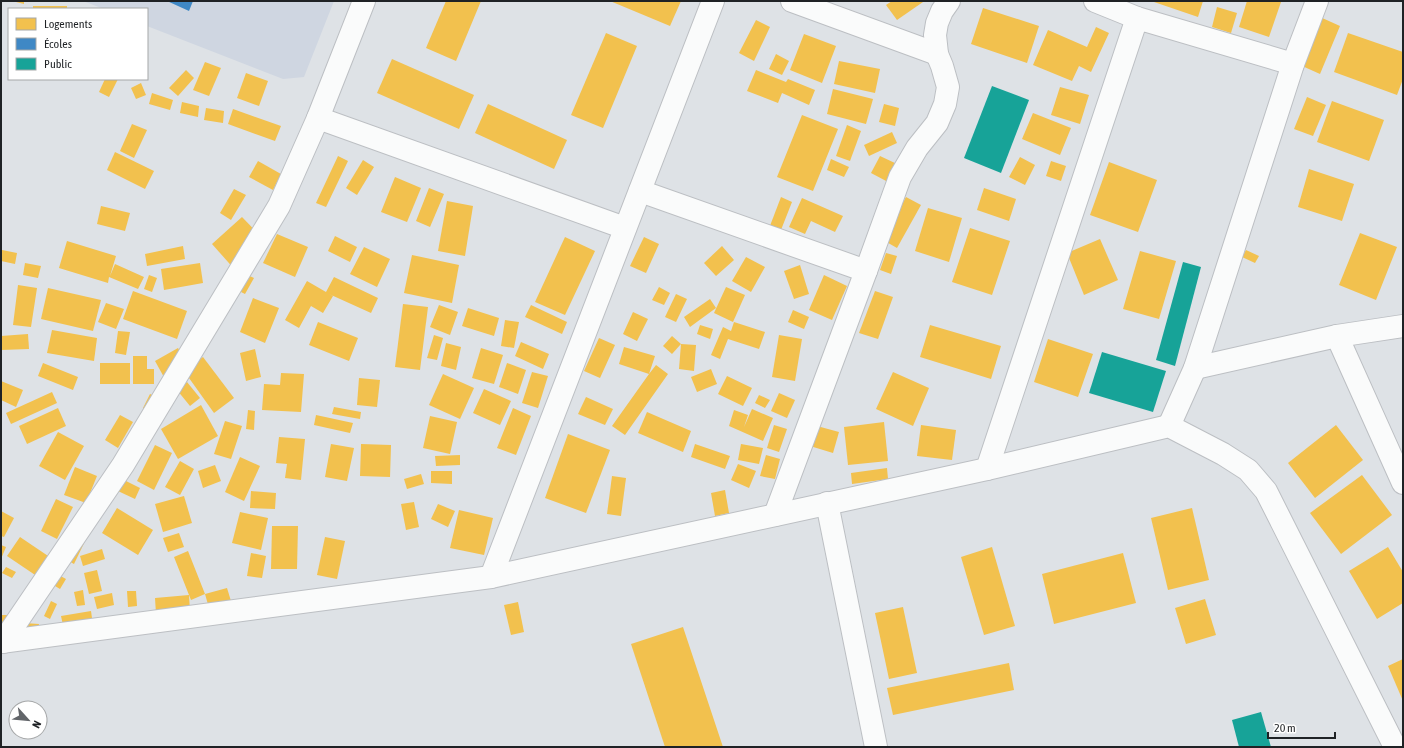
<svg xmlns="http://www.w3.org/2000/svg" width="1404" height="748" font-family="'Asap Condensed',sans-serif">
  <style>
    .built { fill: #cfd6e1 }
    .homes { fill: #f2c14e }
    .schools { fill: #3f88c5 }
    .public { fill: #17a398 }
    .lines { fill: none; stroke-linecap: round; stroke-linejoin: round }
    .street-casing { stroke: #bcbfc3; stroke-width: 24 }
    .street { stroke: #fafbfb; stroke-width: 22 }
  </style>
  <rect width="100%" height="100%" fill="#dee2e6"/>
  <path class="built" d="M 83,1 L 334,1 L 304,77 L 283,79 L 147,26 L 147,9 L 104,9 Z"/>
  <g class="homes">
    <path d="M 12,1 L 24,1 L 24,4 Z"/>
    <path d="M 446,1 L 481,1 L 456,61 L 426,48 Z"/>
    <path d="M 610,1 L 681,1 L 670,26 Z"/>
    <path d="M 892,1 L 922,1 L 923,2 L 897,20 L 886,5 Z"/>
    <path d="M 1154,1 L 1203,1 L 1198,17 L 1154,2 Z"/>
    <path d="M 1247,1 L 1281,2 L 1269,37 L 1239,27 Z"/>
    <rect x="33" y="6" width="34" height="3"/>
    <path d="M 1217,7 L 1237,13 L 1231,33 L 1212,27 Z"/>
    <path d="M 983,8 L 1039,26 L 1027,63 L 971,44 Z"/>
    <path d="M 1320,17 L 1340,26 L 1320,74 L 1300,65 Z"/>
    <path d="M 756,20 L 770,27 L 754,61 L 739,53 Z"/>
    <path d="M 1096,27 L 1109,33 L 1091,72 L 1079,66 L 1072,81 L 1033,65 L 1048,30 L 1087,47 Z"/>
    <path d="M 606,33 L 637,46 L 603,128 L 571,115 Z"/>
    <path d="M 1348,33 L 1403,52 L 1403,79 L 1397,95 L 1334,72 Z"/>
    <path d="M 804,34 L 836,46 L 822,83 L 790,70 Z"/>
    <path d="M 776,54 L 789,61 L 782,75 L 769,69 Z"/>
    <path d="M 392,59 L 474,95 L 459,129 L 377,93 Z"/>
    <path d="M 839,61 L 880,69 L 875,93 L 834,84 Z"/>
    <path d="M 205,62 L 221,68 L 209,96 L 193,90 Z"/>
    <path d="M 186,70 L 194,78 L 178,96 L 169,88 Z"/>
    <path d="M 756,70 L 786,82 L 788,79 L 815,90 L 809,105 L 782,93 L 778,103 L 747,91 Z"/>
    <path d="M 246,73 L 268,81 L 259,106 L 237,98 Z"/>
    <path d="M 105,79 L 118,79 L 109,97 L 99,92 Z"/>
    <path d="M 141,83 L 146,95 L 136,99 L 131,88 Z"/>
    <path d="M 1060,87 L 1089,95 L 1080,124 L 1051,115 Z"/>
    <path d="M 833,89 L 873,99 L 866,124 L 827,114 Z"/>
    <path d="M 152,93 L 173,100 L 170,110 L 149,104 Z"/>
    <path d="M 1307,97 L 1326,105 L 1313,136 L 1294,129 Z"/>
    <path d="M 1332,101 L 1384,120 L 1369,161 L 1317,142 Z"/>
    <path d="M 182,102 L 199,106 L 198,117 L 180,113 Z"/>
    <path d="M 488,104 L 567,140 L 554,169 L 475,133 Z"/>
    <path d="M 884,104 L 899,108 L 895,126 L 879,122 Z"/>
    <path d="M 206,108 L 224,111 L 223,123 L 204,120 Z"/>
    <path d="M 233,109 L 281,126 L 275,141 L 228,124 Z"/>
    <path d="M 1033,113 L 1071,128 L 1060,155 L 1022,139 Z"/>
    <path d="M 802,115 L 838,129 L 813,191 L 777,177 Z"/>
    <path d="M 132,124 L 147,130 L 134,158 L 120,151 Z"/>
    <path d="M 847,125 L 861,131 L 850,161 L 836,156 Z"/>
    <path d="M 892,132 L 897,143 L 869,156 L 864,145 Z"/>
    <path d="M 115,152 L 154,171 L 145,189 L 107,170 Z"/>
    <path d="M 338,156 L 348,161 L 326,207 L 316,203 Z"/>
    <path d="M 880,156 L 897,164 L 888,182 L 871,173 Z"/>
    <path d="M 1020,157 L 1035,165 L 1025,185 L 1009,177 Z"/>
    <path d="M 831,159 L 849,167 L 844,177 L 827,170 Z"/>
    <path d="M 363,160 L 374,167 L 357,195 L 346,188 Z"/>
    <path d="M 258,161 L 281,174 L 273,190 L 249,177 Z"/>
    <path d="M 1051,161 L 1066,166 L 1061,181 L 1046,176 Z"/>
    <path d="M 1109,162 L 1157,180 L 1138,232 L 1090,215 Z"/>
    <path d="M 1309,169 L 1354,184 L 1342,221 L 1298,207 Z"/>
    <path d="M 395,177 L 421,188 L 407,222 L 381,212 Z"/>
    <path d="M 429,188 L 444,194 L 430,227 L 416,221 Z"/>
    <path d="M 984,188 L 1016,199 L 1009,221 L 977,210 Z"/>
    <path d="M 234,189 L 246,195 L 231,220 L 220,213 Z"/>
    <path d="M 781,197 L 792,202 L 779,235 L 768,231 Z"/>
    <path d="M 906,197 L 921,205 L 897,248 L 883,240 Z"/>
    <path d="M 802,198 L 843,216 L 835,232 L 811,221 L 805,234 L 789,227 Z"/>
    <path d="M 447,201 L 473,206 L 465,256 L 438,251 Z"/>
    <path d="M 101,206 L 130,213 L 125,231 L 97,224 Z"/>
    <path d="M 928,208 L 962,218 L 949,262 L 915,251 Z"/>
    <path d="M 242,217 L 267,243 L 236,271 L 212,244 Z"/>
    <path d="M 970,228 L 1010,241 L 992,295 L 952,282 Z"/>
    <path d="M 1360,233 L 1397,247 L 1376,300 L 1339,285 Z"/>
    <path d="M 277,234 L 308,247 L 295,277 L 263,263 Z"/>
    <path d="M 335,236 L 357,247 L 350,262 L 328,251 Z"/>
    <path d="M 565,237 L 595,251 L 565,315 L 535,302 Z"/>
    <path d="M 644,237 L 659,244 L 646,273 L 630,266 Z"/>
    <path d="M 1100,239 L 1118,280 L 1084,295 L 1067,253 Z"/>
    <path d="M 67,241 L 116,256 L 110,276 L 115,264 L 144,277 L 138,289 L 109,277 L 108,283 L 59,268 Z"/>
    <path d="M 183,246 L 185,259 L 147,266 L 145,254 Z"/>
    <path d="M 722,246 L 734,260 L 716,276 L 704,263 Z"/>
    <path d="M 364,247 L 390,259 L 377,287 L 350,274 Z"/>
    <path d="M 2,250 L 17,253 L 15,264 L 1,261 Z"/>
    <path d="M 1246,250 L 1259,256 L 1255,263 L 1242,257 Z"/>
    <path d="M 1140,251 L 1176,261 L 1159,319 L 1123,309 Z"/>
    <path d="M 886,253 L 897,256 L 891,274 L 880,270 Z"/>
    <path d="M 412,255 L 459,265 L 452,303 L 404,293 Z"/>
    <path d="M 746,257 L 765,267 L 751,292 L 732,281 Z"/>
    <path d="M 25,263 L 41,266 L 38,278 L 23,275 Z"/>
    <path d="M 200,263 L 203,283 L 164,290 L 161,269 Z"/>
    <path d="M 800,265 L 809,294 L 794,299 L 784,271 Z"/>
    <path d="M 239,271 L 254,278 L 245,294 L 231,287 Z"/>
    <path d="M 149,275 L 157,278 L 152,292 L 144,289 Z"/>
    <path d="M 824,275 L 847,286 L 832,320 L 809,310 Z"/>
    <path d="M 334,277 L 378,298 L 371,313 L 329,294 L 333,296 L 323,313 L 311,306 L 299,328 L 285,320 L 307,281 L 326,292 Z"/>
    <path d="M 18,285 L 37,288 L 31,327 L 13,325 Z"/>
    <path d="M 659,287 L 670,293 L 664,305 L 652,300 Z"/>
    <path d="M 726,287 L 745,295 L 733,322 L 714,313 Z"/>
    <path d="M 48,288 L 101,300 L 93,331 L 41,319 Z"/>
    <path d="M 133,291 L 187,311 L 177,339 L 123,319 Z"/>
    <path d="M 875,291 L 893,297 L 878,339 L 859,333 Z"/>
    <path d="M 676,294 L 687,299 L 676,322 L 665,317 Z"/>
    <path d="M 253,298 L 279,308 L 265,343 L 240,332 Z"/>
    <path d="M 710,299 L 716,308 L 690,327 L 684,317 Z"/>
    <path d="M 106,303 L 124,309 L 116,329 L 98,322 Z"/>
    <path d="M 403,304 L 428,307 L 420,370 L 395,367 Z"/>
    <path d="M 439,305 L 458,312 L 450,335 L 430,327 Z"/>
    <path d="M 531,305 L 567,322 L 562,334 L 525,317 Z"/>
    <path d="M 468,308 L 499,318 L 494,336 L 462,326 Z"/>
    <path d="M 793,310 L 809,317 L 804,329 L 788,322 Z"/>
    <path d="M 633,312 L 648,319 L 637,341 L 623,334 Z"/>
    <path d="M 505,320 L 519,322 L 514,348 L 501,346 Z"/>
    <path d="M 318,322 L 358,338 L 349,361 L 309,345 Z"/>
    <path d="M 734,322 L 765,332 L 759,349 L 728,339 L 720,359 L 711,355 L 723,327 L 731,331 Z"/>
    <path d="M 700,325 L 713,329 L 710,339 L 697,334 Z"/>
    <path d="M 930,325 L 1001,346 L 991,379 L 920,357 Z"/>
    <path d="M 52,330 L 97,338 L 94,361 L 47,353 Z"/>
    <path d="M 118,331 L 130,332 L 126,355 L 115,353 Z"/>
    <path d="M 28,334 L 29,349 L 1,350 L 1,336 Z"/>
    <path d="M 434,335 L 443,338 L 437,360 L 427,358 Z"/>
    <path d="M 779,335 L 802,339 L 795,381 L 772,377 Z"/>
    <path d="M 672,336 L 681,344 L 672,354 L 663,346 Z"/>
    <path d="M 599,338 L 615,345 L 600,378 L 584,371 Z"/>
    <path d="M 1048,339 L 1093,354 L 1078,397 L 1034,382 Z"/>
    <path d="M 521,342 L 549,354 L 543,369 L 515,356 Z"/>
    <path d="M 446,343 L 461,347 L 456,370 L 441,366 Z"/>
    <path d="M 681,344 L 696,345 L 694,371 L 679,369 Z"/>
    <path d="M 624,347 L 655,356 L 649,374 L 656,365 L 668,374 L 625,435 L 612,426 L 649,374 L 619,364 Z"/>
    <path d="M 178,348 L 188,366 L 165,379 L 155,361 Z"/>
    <path d="M 481,348 L 503,355 L 494,384 L 472,378 Z"/>
    <path d="M 255,349 L 261,377 L 246,381 L 240,353 Z"/>
    <path d="M 133,356 L 147,356 L 147,369 L 154,369 L 154,384 L 133,384 Z"/>
    <path d="M 203,357 L 234,398 L 214,413 L 184,371 Z"/>
    <path d="M 43,363 L 78,377 L 73,390 L 38,376 Z"/>
    <rect x="100" y="363" width="30" height="21"/>
    <path d="M 507,363 L 526,370 L 518,394 L 499,387 Z"/>
    <path d="M 711,369 L 717,384 L 697,392 L 691,377 Z"/>
    <path d="M 532,372 L 548,376 L 538,408 L 522,403 Z"/>
    <path d="M 893,372 L 929,388 L 913,426 L 876,409 Z"/>
    <path d="M 281,373 L 304,374 L 301,412 L 262,410 L 264,384 L 280,385 Z"/>
    <path d="M 443,374 L 474,388 L 460,419 L 429,405 Z"/>
    <path d="M 727,376 L 752,388 L 743,406 L 718,394 Z"/>
    <path d="M 359,378 L 380,380 L 377,407 L 357,405 Z"/>
    <path d="M 1,381 L 23,390 L 16,407 L 1,400 Z"/>
    <path d="M 187,382 L 200,398 L 190,406 L 177,390 Z"/>
    <path d="M 484,389 L 511,401 L 500,425 L 473,413 Z"/>
    <path d="M 52,392 L 57,403 L 11,424 L 6,413 Z"/>
    <path d="M 779,393 L 795,400 L 787,418 L 771,411 Z"/>
    <path d="M 150,394 L 159,398 L 152,412 L 143,408 Z"/>
    <path d="M 759,395 L 770,400 L 765,408 L 755,403 Z"/>
    <path d="M 586,397 L 613,409 L 605,425 L 578,414 Z"/>
    <path d="M 201,405 L 218,436 L 178,459 L 161,429 Z"/>
    <path d="M 334,407 L 361,412 L 360,419 L 332,414 Z"/>
    <path d="M 58,408 L 66,426 L 27,444 L 19,426 Z"/>
    <path d="M 513,408 L 531,416 L 516,455 L 497,448 Z"/>
    <path d="M 752,409 L 773,418 L 763,441 L 729,426 L 734,410 L 748,415 L 744,427 Z"/>
    <path d="M 248,410 L 255,411 L 254,430 L 246,429 Z"/>
    <path d="M 647,412 L 691,431 L 683,452 L 638,433 Z"/>
    <path d="M 120,415 L 133,422 L 118,448 L 105,440 Z"/>
    <path d="M 316,415 L 353,423 L 350,433 L 314,425 Z"/>
    <path d="M 430,416 L 457,422 L 450,454 L 423,448 Z"/>
    <path d="M 225,421 L 242,426 L 231,459 L 214,454 Z"/>
    <path d="M 884,422 L 888,461 L 848,465 L 844,427 Z"/>
    <path d="M 774,425 L 787,429 L 779,452 L 767,448 Z"/>
    <path d="M 921,425 L 956,430 L 952,460 L 917,456 Z"/>
    <path d="M 1336,425 L 1363,460 L 1315,498 L 1288,463 Z"/>
    <path d="M 817,426 L 839,432 L 833,453 L 810,446 Z"/>
    <path d="M 58,432 L 84,446 L 65,480 L 39,466 Z"/>
    <path d="M 568,434 L 610,450 L 586,513 L 545,498 Z"/>
    <path d="M 279,437 L 305,439 L 301,480 L 285,478 L 287,464 L 276,463 Z"/>
    <path d="M 331,444 L 354,448 L 347,481 L 325,477 Z"/>
    <path d="M 361,444 L 391,445 L 390,477 L 360,476 Z"/>
    <path d="M 695,444 L 730,456 L 725,469 L 691,457 Z"/>
    <path d="M 741,444 L 763,448 L 759,464 L 738,460 Z"/>
    <path d="M 155,445 L 172,453 L 154,490 L 137,481 Z"/>
    <path d="M 460,455 L 460,465 L 436,466 L 435,456 Z"/>
    <path d="M 766,455 L 780,459 L 775,479 L 760,476 Z"/>
    <path d="M 240,457 L 260,466 L 244,501 L 225,492 Z"/>
    <path d="M 180,461 L 194,469 L 180,495 L 165,487 Z"/>
    <path d="M 738,464 L 756,471 L 749,488 L 731,480 Z"/>
    <path d="M 215,465 L 221,481 L 203,488 L 198,471 Z"/>
    <path d="M 75,467 L 97,476 L 86,503 L 64,495 Z"/>
    <path d="M 887,468 L 888,479 L 852,484 L 851,473 Z"/>
    <path d="M 431,471 L 452,471 L 452,484 L 431,483 Z"/>
    <path d="M 108,472 L 140,488 L 135,499 L 103,484 Z"/>
    <path d="M 421,474 L 424,484 L 407,489 L 404,479 Z"/>
    <path d="M 1362,475 L 1392,515 L 1341,554 L 1310,513 Z"/>
    <path d="M 612,476 L 626,478 L 621,516 L 607,514 Z"/>
    <path d="M 725,490 L 729,513 L 715,516 L 711,493 Z"/>
    <path d="M 251,491 L 276,493 L 275,509 L 250,508 Z"/>
    <path d="M 184,496 L 192,523 L 163,532 L 155,504 Z"/>
    <path d="M 56,499 L 73,507 L 57,539 L 41,531 Z"/>
    <path d="M 414,502 L 419,527 L 406,530 L 401,504 Z"/>
    <path d="M 438,504 L 455,511 L 448,527 L 431,519 Z"/>
    <path d="M 117,508 L 153,530 L 138,555 L 102,533 Z"/>
    <path d="M 1192,508 L 1209,580 L 1168,590 L 1151,518 Z"/>
    <path d="M 459,510 L 493,518 L 484,555 L 450,548 Z"/>
    <path d="M 1,511 L 14,518 L 4,537 L 1,536 Z"/>
    <path d="M 240,512 L 268,518 L 261,550 L 232,543 Z"/>
    <path d="M 272,526 L 298,526 L 297,569 L 271,569 Z"/>
    <path d="M 179,533 L 184,547 L 168,552 L 163,538 Z"/>
    <path d="M 88,535 L 74,564 L 65,559 Z"/>
    <path d="M 20,537 L 57,562 L 44,581 L 7,556 Z"/>
    <path d="M 325,537 L 345,541 L 337,579 L 317,575 Z"/>
    <path d="M 1,545 L 6,547 L 1,559 Z"/>
    <path d="M 992,547 L 1015,626 L 984,635 L 961,557 Z"/>
    <path d="M 1388,547 L 1403,572 L 1403,603 L 1377,619 L 1349,571 Z"/>
    <path d="M 102,549 L 105,559 L 83,566 L 80,556 Z"/>
    <path d="M 188,551 L 205,594 L 191,600 L 189,595 L 190,611 L 156,614 L 155,598 L 189,595 L 174,557 Z"/>
    <path d="M 251,553 L 266,556 L 262,578 L 247,576 Z"/>
    <path d="M 1123,553 L 1136,603 L 1054,624 L 1042,574 Z"/>
    <path d="M 6,567 L 16,572 L 12,578 L 2,573 Z"/>
    <path d="M 97,570 L 102,591 L 89,594 L 84,573 Z"/>
    <path d="M 55,573 L 66,579 L 60,589 L 50,583 Z"/>
    <path d="M 227,588 L 231,601 L 209,608 L 205,594 Z"/>
    <path d="M 83,590 L 85,605 L 77,606 L 74,592 Z"/>
    <path d="M 127,591 L 136,591 L 137,606 L 128,607 Z"/>
    <path d="M 112,593 L 114,605 L 97,609 L 94,597 Z"/>
    <path d="M 1205,599 L 1216,635 L 1186,644 L 1175,608 Z"/>
    <path d="M 51,601 L 57,604 L 50,619 L 44,616 Z"/>
    <path d="M 518,602 L 524,632 L 511,635 L 504,605 Z"/>
    <path d="M 903,607 L 917,673 L 889,679 L 875,613 Z"/>
    <path d="M 91,611 L 93,625 L 64,630 L 61,616 Z"/>
    <path d="M 1,615 L 16,615 L 1,631 Z"/>
    <path d="M 24,623 L 39,624 L 38,632 L 23,631 Z"/>
    <path d="M 683,627 L 723,747 L 665,747 L 631,644 Z"/>
    <path d="M 1403,659 L 1403,701 L 1388,666 Z"/>
    <path d="M 1009,663 L 1014,690 L 893,715 L 887,688 Z"/>
  </g>
  <path class="schools" d="M 167,1 L 193,1 L 189,11 Z"/>
  <g class="public">
    <path d="M 992,86 L 1029,100 L 1001,173 L 964,158 Z"/>
    <path d="M 1183,262 L 1201,267 L 1175,366 L 1156,360 Z"/>
    <path d="M 1102,352 L 1166,371 L 1153,412 L 1089,393 Z"/>
    <path d="M 1261,712 L 1271,747 L 1239,747 L 1232,720 Z"/>
  </g>
  <g class="lines">
    <defs>
      <g id="street">
        <path d="M 792,1 L 937,54"/>
        <path d="M 1095,1 L 1137,18"/>
        <path d="M 318,118 L 625,228"/>
        <path d="M 640,191 L 866,271 L 775,515"/>
        <path d="M 866,271 L 900,177 L 917,148 L 937,123 L 945,104 L 948,87 L 942,66 L 937,54 L 935,35 L 937,23 L 942,11 L 949,1"/>
        <path d="M 1337,336 L 1403,326"/>
        <path d="M 1195,368 L 1337,336 L 1403,483"/>
        <path d="M 1169,426 L 1195,368 L 1293,64 L 1317,1"/>
        <path d="M 987,469 L 1137,18 L 1293,64"/>
        <path d="M 827,503 L 876,747"/>
        <path d="M 491,577 L 713,1"/>
        <path d="M 1,642 L 491,577 L 987,469 L 1169,426 L 1223,454 L 1248,470 L 1266,491 L 1395,747"/>
        <path d="M 3,642 L 123,465 L 279,206 L 318,118 L 364,1"/>
      </g>
    </defs>
    <use href="#street" class="street-casing"/>
    <use href="#street" class="street"/>
  </g>
  <rect width="1404" height="748" fill="none" stroke="#1f2225" stroke-width="4"/>
  <rect x="8" y="8" width="140" height="72" fill="#ffffff" stroke="#a5a7a8"/>
  <rect x="16" y="18" width="20" height="12" fill="#f2c14e" stroke="#a5a7a8"/>
  <text x="44" y="28" font-size="12" fill="#1f2225">Logements</text>
  <rect x="16" y="38" width="20" height="12" fill="#3f88c5" stroke="#a5a7a8"/>
  <text x="44" y="48" font-size="12" fill="#1f2225">Écoles</text>
  <rect x="16" y="58" width="20" height="12" fill="#17a398" stroke="#a5a7a8"/>
  <text x="44" y="68" font-size="12" fill="#1f2225">Public</text>
  <g transform="translate(28 720) rotate(117)"><circle r="19" fill="#ffffff" stroke="#a5a7a8"/>
  <path d="M0-3L7 15L0 10L-7 15Z" fill="#626569"/>
  <text y="-6" font-size="11" font-weight="bold" text-anchor="middle" fill="#1f2225">N</text>
  </g>
  <path d="M1268 732v6h67v-6" fill="none" stroke="#1f2225" stroke-width="2"/>
  <text x="1274" y="732" font-size="12" fill="#1f2225" stroke="#ffffff" stroke-width="3" paint-order="stroke">20 m</text>
</svg>
